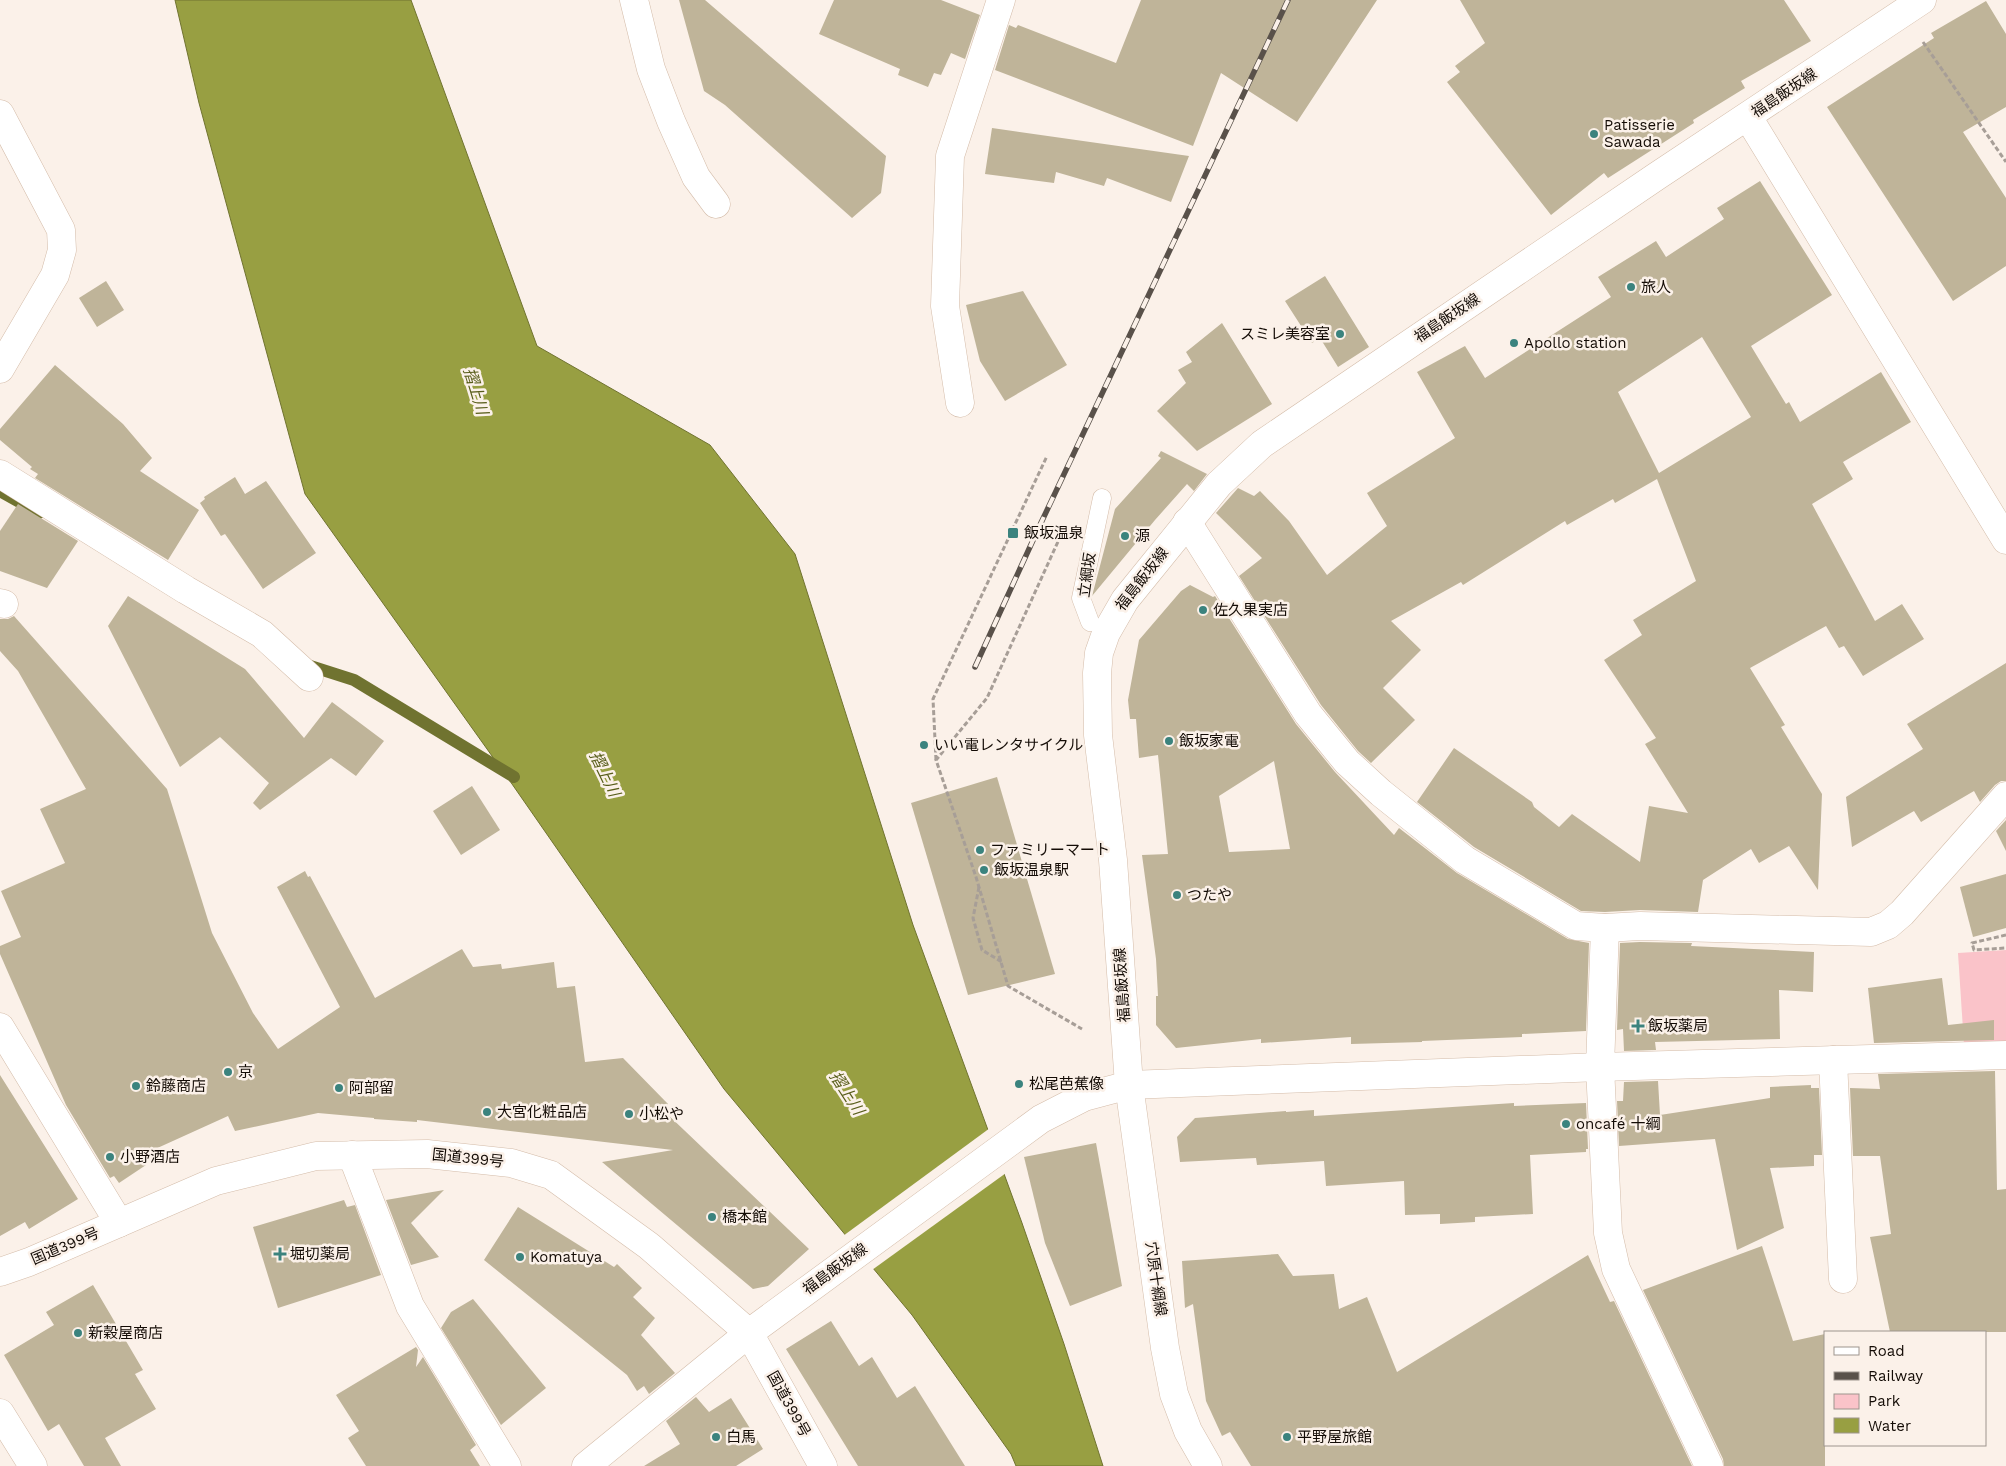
<svg xmlns="http://www.w3.org/2000/svg" width="2006" height="1466" font-family="'Work Sans','Noto Sans JP',sans-serif">
  <style>
    .green { fill: #fac3c9 }
    .water { fill: #989f42; stroke: #707330 }
    .pier { fill: #fbf1e9 }
    .lines { fill: none; stroke-linecap: round; stroke-linejoin: round }
    .stream { stroke: #707330; stroke-width: 12 }
    .building { fill: #bfb499; fill-rule: evenodd }
    .lane-casing { stroke: #d4bca9; stroke-width: 19 }
    .street-casing { stroke: #d4bca9; stroke-width: 29 }
    .secondary-casing { stroke: #d4bca9; stroke-width: 29 }
    .primary-casing { stroke: #d4bca9; stroke-width: 29 }
    .highway-casing { stroke: #d4bca9; stroke-width: 29 }
    .path { stroke: #a79e97; stroke-width: 3; stroke-dasharray: 5 2.5; stroke-linecap: butt }
    .lane { stroke: #fff; stroke-width: 18 }
    .street { stroke: #fff; stroke-width: 28 }
    .secondary { stroke: #fff; stroke-width: 28 }
    .primary { stroke: #fff; stroke-width: 28 }
    .highway { stroke: #fff; stroke-width: 28 }
    .rail-casing { stroke: #59514a; stroke-width: 5.5 }
    .rail { stroke: #fbf1e9; stroke-width: 4; stroke-dasharray: 11; stroke-linecap: butt }
    .poi-dot { fill: #3b837e; stroke: #fbf1e9; stroke-width: 2 }
    .labels { text-anchor: middle; dominant-baseline: central; stroke-width: 5; stroke-linejoin: round; paint-order: stroke }
    .street-label { font-size: 15px; fill: #130b05; stroke: #fbf1e9 }
    .poi-label { font-size: 15px; fill: #130b05; stroke: #fbf1e9; text-anchor: start }
    .water-label { font-size: 16px; font-style: italic; fill: #585d1a; stroke: #fbf1e9 }
  </style>
  <rect width="100%" height="100%" fill="#fbf1e9"/>
  <path class="green" d="M 2006,950 L 2006,1042 L 1964,1045 L 1958,953 Z"/>
  <path class="water" d="M 175,0 L 411,0 L 537,346 L 710,445 L 795,554 L 913,925 L 1022,1223 L 1064,1344 L 1103,1466 L 1016,1466 L 1011,1454 L 912,1315 L 724,1089 L 512,784 L 305,494 L 199,103 Z"/>
  <path class="pier" d="M 990,1128 L 1006,1173 L 872,1270 L 843,1236 Z"/>
  <g class="lines">
    <g class="stream">
      <path d="M 0,491 L 39,513"/>
      <path d="M 304,664 L 354,680 L 514,777"/>
    </g>
  </g>
  <g class="building">
    <path d="M 679,0 L 705,0 L 886,156 L 881,193 L 852,218 L 725,105 L 704,91 Z"/>
    <path d="M 834,0 L 941,0 L 980,15 L 965,59 L 951,53 L 941,75 L 934,73 L 928,87 L 898,75 L 900,69 L 819,34 Z"/>
    <path d="M 1141,0 L 1377,0 L 1297,122 L 1221,73 L 1193,146 L 995,70 L 1009,25 L 1016,28 L 1018,25 L 1116,63 Z"/>
    <path d="M 1460,0 L 1784,0 L 1811,41 L 1741,81 L 1745,88 L 1693,120 L 1694,123 L 1608,178 L 1604,173 L 1551,215 L 1447,82 L 1460,72 L 1455,66 L 1485,43 Z"/>
    <path d="M 1986,1 L 2006,34 L 2006,107 L 1963,132 L 2006,198 L 2006,266 L 1953,301 L 1827,107 L 1934,38 L 1931,33 Z"/>
    <path d="M 992,128 L 1189,156 L 1171,202 L 1107,178 L 1104,186 L 1056,172 L 1054,183 L 985,174 Z"/>
    <path d="M 1760,181 L 1832,295 L 1751,346 L 1786,404 L 1789,402 L 1800,422 L 1881,372 L 1911,422 L 1843,462 L 1853,479 L 1812,504 L 1875,621 L 1902,604 L 1924,639 L 1863,676 L 1844,646 L 1839,648 L 1826,626 L 1750,668 L 1785,725 L 1781,727 L 1822,794 L 1818,890 L 1789,846 L 1759,863 L 1751,849 L 1703,880 L 1698,912 L 1640,910 L 1605,912 L 1581,911 L 1474,847 L 1417,802 L 1454,748 L 1532,802 L 1534,807 L 1559,827 L 1572,814 L 1640,862 L 1649,806 L 1688,813 L 1645,744 L 1656,738 L 1604,660 L 1642,635 L 1633,620 L 1696,581 L 1657,479 L 1615,503 L 1613,499 L 1567,525 L 1565,521 L 1463,585 L 1461,582 L 1391,621 L 1421,650 L 1383,688 L 1415,720 L 1371,763 L 1358,751 L 1321,705 L 1239,576 L 1262,558 L 1216,513 L 1238,488 L 1254,496 L 1260,491 L 1289,521 L 1327,575 L 1387,526 L 1367,493 L 1455,438 L 1417,372 L 1465,346 L 1485,378 L 1611,297 L 1598,277 L 1656,241 L 1666,257 L 1724,219 L 1717,208 ZM 1702,337 L 1751,417 L 1659,473 L 1618,392 Z"/>
    <path d="M 1325,276 L 1369,347 L 1338,367 L 1320,338 L 1312,343 L 1285,301 Z"/>
    <path d="M 106,281 L 124,310 L 97,327 L 79,298 Z"/>
    <path d="M 1023,291 L 1067,365 L 1005,401 L 980,361 L 966,305 Z"/>
    <path d="M 1222,323 L 1272,404 L 1197,451 L 1157,411 L 1186,383 L 1178,370 L 1192,362 L 1186,352 Z"/>
    <path d="M 55,365 L 123,424 L 152,458 L 140,471 L 199,510 L 168,560 L 35,478 L 38,474 L 30,469 L 32,467 L 0,440 L 0,429 Z"/>
    <path d="M 1161,451 L 1207,474 L 1194,491 L 1187,484 L 1155,520 L 1092,596 L 1115,509 L 1161,458 L 1158,456 Z"/>
    <path d="M 235,477 L 245,494 L 266,481 L 316,553 L 263,589 L 225,534 L 221,536 L 200,503 L 205,499 L 204,497 Z"/>
    <path d="M 18,504 L 78,541 L 47,588 L 0,571 L 0,531 Z"/>
    <path d="M 1190,585 L 1213,597 L 1215,596 L 1296,724 L 1335,772 L 1394,835 L 1399,828 L 1457,873 L 1568,939 L 1589,943 L 1586,1031 L 1522,1034 L 1522,1037 L 1422,1041 L 1422,1042 L 1351,1044 L 1351,1037 L 1261,1043 L 1261,1039 L 1176,1048 L 1156,1025 L 1156,996 L 1158,996 L 1156,959 L 1142,855 L 1168,854 L 1158,755 L 1139,758 L 1136,719 L 1130,719 L 1128,700 L 1139,640 L 1181,591 ZM 1274,761 L 1290,849 L 1229,852 L 1219,796 Z"/>
    <path d="M 128,596 L 245,669 L 304,738 L 332,702 L 384,741 L 356,776 L 331,758 L 260,810 L 253,803 L 269,783 L 220,737 L 180,767 L 108,626 Z"/>
    <path d="M 14,616 L 167,789 L 212,933 L 253,1013 L 278,1049 L 340,1007 L 277,887 L 305,871 L 308,877 L 310,876 L 375,998 L 462,949 L 473,967 L 501,964 L 502,969 L 554,962 L 557,988 L 575,986 L 585,1062 L 623,1058 L 668,1104 L 663,1110 L 809,1249 L 768,1286 L 753,1289 L 602,1162 L 673,1150 L 417,1120 L 417,1122 L 374,1119 L 374,1118 L 318,1113 L 235,1131 L 228,1116 L 142,1155 L 146,1165 L 119,1183 L 114,1176 L 110,1178 L 66,1105 L 0,954 L 0,946 L 21,937 L 1,891 L 65,863 L 40,809 L 86,789 L 18,671 L 0,651 L 0,619 L 8,619 Z"/>
    <path d="M 2006,663 L 2006,781 L 2001,781 L 1995,785 L 1980,802 L 1974,791 L 1921,822 L 1914,811 L 1852,847 L 1846,797 L 1923,749 L 1907,724 Z"/>
    <path d="M 997,777 L 1055,974 L 968,995 L 911,803 Z"/>
    <path d="M 472,786 L 500,830 L 461,855 L 433,811 Z"/>
    <path d="M 2006,820 L 2006,851 L 1996,831 Z"/>
    <path d="M 2006,874 L 2006,928 L 1973,937 L 1960,887 Z"/>
    <path d="M 1640,942 L 1692,943 L 1691,946 L 1814,952 L 1813,992 L 1779,990 L 1780,1039 L 1655,1042 L 1656,1050 L 1624,1051 L 1623,1029 L 1617,1030 L 1620,943 Z"/>
    <path d="M 1942,978 L 1948,1025 L 1994,1020 L 1994,1040 L 1874,1043 L 1868,988 Z"/>
    <path d="M 1995,1071 L 1997,1190 L 2006,1189 L 2006,1332 L 1890,1332 L 1870,1237 L 1891,1234 L 1880,1156 L 1853,1156 L 1850,1088 L 1880,1089 L 1878,1074 Z"/>
    <path d="M 0,1075 L 78,1199 L 29,1229 L 25,1222 L 0,1236 Z"/>
    <path d="M 1658,1081 L 1660,1115 L 1770,1098 L 1770,1087 L 1811,1085 L 1811,1088 L 1819,1088 L 1822,1155 L 1814,1155 L 1814,1166 L 1770,1168 L 1784,1228 L 1737,1250 L 1715,1139 L 1619,1146 L 1617,1101 L 1623,1101 L 1624,1082 Z"/>
    <path d="M 1514,1103 L 1514,1106 L 1586,1103 L 1588,1149 L 1586,1149 L 1586,1152 L 1530,1155 L 1533,1214 L 1475,1217 L 1475,1222 L 1440,1224 L 1440,1214 L 1405,1215 L 1404,1181 L 1326,1186 L 1324,1161 L 1257,1165 L 1256,1158 L 1180,1162 L 1177,1137 L 1195,1118 L 1286,1111 L 1286,1112 L 1314,1110 L 1314,1116 Z"/>
    <path d="M 1096,1143 L 1122,1286 L 1070,1306 L 1045,1243 L 1024,1157 Z"/>
    <path d="M 444,1190 L 411,1223 L 439,1257 L 411,1265 L 386,1200 Z"/>
    <path d="M 344,1200 L 347,1207 L 355,1205 L 381,1275 L 278,1308 L 253,1227 Z"/>
    <path d="M 518,1207 L 614,1267 L 617,1264 L 642,1288 L 633,1297 L 655,1318 L 641,1335 L 675,1373 L 649,1394 L 644,1386 L 637,1391 L 627,1375 L 484,1260 Z"/>
    <path d="M 1762,1246 L 1793,1341 L 1825,1334 L 1825,1466 L 1724,1466 L 1723,1459 L 1643,1290 Z"/>
    <path d="M 1278,1254 L 1293,1276 L 1334,1274 L 1339,1309 L 1367,1297 L 1397,1372 L 1588,1255 L 1610,1302 L 1614,1301 L 1692,1466 L 1251,1466 L 1230,1432 L 1222,1436 L 1206,1401 L 1193,1304 L 1185,1308 L 1182,1261 Z"/>
    <path d="M 93,1285 L 143,1370 L 135,1374 L 156,1409 L 105,1438 L 121,1466 L 84,1466 L 59,1424 L 48,1431 L 4,1355 L 54,1325 L 46,1312 Z"/>
    <path d="M 473,1299 L 546,1388 L 501,1425 L 441,1328 L 451,1312 Z"/>
    <path d="M 831,1321 L 859,1366 L 872,1357 L 897,1398 L 915,1386 L 965,1466 L 858,1466 L 786,1349 Z"/>
    <path d="M 416,1347 L 418,1350 L 416,1367 L 423,1357 L 476,1445 L 470,1450 L 480,1466 L 366,1466 L 348,1438 L 359,1431 L 336,1395 Z"/>
    <path d="M 696,1397 L 709,1412 L 731,1398 L 763,1449 L 736,1466 L 644,1466 L 680,1444 L 666,1421 Z"/>
  </g>
  <g class="lines">
    <defs>
      <path id="lane" d="M 1090,622 L 1081,598 L 1102,498"/>
      <g id="street">
        <path d="M 634,0 L 651,69 L 671,121 L 696,177 L 716,204"/>
        <path d="M 0,114 L 61,230 L 62,250 L 55,275 L 0,369"/>
        <path d="M 1748,117 L 2006,540"/>
        <path d="M 960,403 L 945,306 L 950,156 L 1001,0"/>
        <path d="M 0,474 L 186,590 L 262,634 L 309,677"/>
        <path d="M 1187,522 L 1308,714 L 1347,762 L 1381,793 L 1465,860 L 1576,926 L 1605,928 L 1640,926 L 1871,932 L 1888,925 L 1902,913 L 2006,796"/>
        <path d="M 0,603 L 4,604"/>
        <path d="M 1605,928 L 1600,1067 L 1608,1233 L 1616,1269 L 1709,1466"/>
        <path d="M 0,1027 L 119,1223"/>
        <path d="M 1833,1060 L 1843,1279"/>
        <path d="M 1129,1085 L 1600,1067 L 2006,1055"/>
        <path d="M 352,1155 L 410,1306 L 507,1466"/>
        <path d="M 0,1413 L 33,1466"/>
        <path d="M 586,1466 L 749,1333"/>
      </g>
      <path id="secondary" d="M 1129,1085 L 1165,1348 L 1174,1394 L 1188,1431 L 1208,1466"/>
      <path id="primary" d="M 749,1333 L 1041,1119 L 1084,1097 L 1129,1085 L 1113,860 L 1098,735 L 1097,673 L 1099,653 L 1106,633 L 1125,600 L 1219,484 L 1262,444 L 1657,176 L 1922,0"/>
      <path id="highway" d="M 0,1272 L 29,1262 L 216,1181 L 316,1156 L 427,1154 L 511,1163 L 551,1175 L 649,1246 L 749,1333 L 823,1466"/>
    </defs>
    <use href="#lane" class="lane-casing"/>
    <use href="#street" class="street-casing"/>
    <use href="#secondary" class="secondary-casing"/>
    <use href="#primary" class="primary-casing"/>
    <use href="#highway" class="highway-casing"/>
    <g class="path">
      <path d="M 1923,42 L 2006,162"/>
      <path d="M 1061,535 L 987,698 L 936,760 L 976,877 L 1008,986 L 1082,1029"/>
      <path d="M 936,760 L 933,699 L 1047,456"/>
      <path d="M 979,887 L 973,918 L 982,950 L 1002,962"/>
      <path d="M 2006,935 L 1972,943 L 1974,950 L 2006,948"/>
    </g>
    <use href="#lane" class="lane"/>
    <use href="#street" class="street"/>
    <use href="#secondary" class="secondary"/>
    <use href="#primary" class="primary"/>
    <use href="#highway" class="highway"/>
    <defs>
      <path id="rail" d="M 975,667 L 1040,525 L 1288,0"/>
    </defs>
    <use href="#rail" class="rail-casing"/>
    <use href="#rail" class="rail"/>
  </g>
  <g class="poi-dot">
    <circle cx="1594" cy="134" r="5"/>
    <circle cx="1631" cy="287" r="5"/>
    <circle cx="1340" cy="334" r="5"/>
    <circle cx="1514" cy="343" r="5"/>
    <rect x="1007" y="527" width="12" height="12" rx="2.5"/>
    <circle cx="1125" cy="536" r="5"/>
    <circle cx="1203" cy="610" r="5"/>
    <circle cx="1169" cy="741" r="5"/>
    <circle cx="924" cy="745" r="5"/>
    <circle cx="980" cy="850" r="5"/>
    <circle cx="984" cy="870" r="5"/>
    <circle cx="1177" cy="895" r="5"/>
    <path d="M1635.5 1018.5h5v5h5v5h-5v5h-5v-5h-5v-5h5z"/>
    <circle cx="228" cy="1072" r="5"/>
    <circle cx="1019" cy="1084" r="5"/>
    <circle cx="136" cy="1086" r="5"/>
    <circle cx="339" cy="1088" r="5"/>
    <circle cx="487" cy="1112" r="5"/>
    <circle cx="629" cy="1114" r="5"/>
    <circle cx="1566" cy="1124" r="5"/>
    <circle cx="110" cy="1157" r="5"/>
    <circle cx="712" cy="1217" r="5"/>
    <path d="M277.5 1246.5h5v5h5v5h-5v5h-5v-5h-5v-5h5z"/>
    <circle cx="520" cy="1257" r="5"/>
    <circle cx="78" cy="1333" r="5"/>
    <circle cx="716" cy="1437" r="5"/>
    <circle cx="1287" cy="1437" r="5"/>
  </g>
  <g class="labels">
    <g class="street-label">
      <text transform="translate(1784 93) rotate(-34)">福島飯坂線</text>
      <text transform="translate(1447 318) rotate(-34)">福島飯坂線</text>
      <text transform="translate(1087 575) rotate(-82)">立綱坂</text>
      <text transform="translate(1142 579) rotate(-52)">福島飯坂線</text>
      <text transform="translate(1122 985) rotate(-94)">福島飯坂線</text>
      <text transform="translate(468 1158) rotate(6)">国道399号</text>
      <text transform="translate(65 1246) rotate(-23)">国道399号</text>
      <text transform="translate(835 1269) rotate(-36)">福島飯坂線</text>
      <text transform="translate(1156 1279) rotate(82)">穴原十綱線</text>
      <text transform="translate(789 1404) rotate(61)">国道399号</text>
    </g>
    <g class="poi-label">
      <text x="1604" y="125">Patisserie<tspan x="1604" dy="17">Sawada</tspan></text>
      <text x="1641" y="287">旅人</text>
      <text x="1330" y="334" text-anchor="end">スミレ美容室</text>
      <text x="1524" y="343">Apollo station</text>
      <text x="1024" y="533">飯坂温泉</text>
      <text x="1135" y="536">源</text>
      <text x="1213" y="610">佐久果実店</text>
      <text x="1179" y="741">飯坂家電</text>
      <text x="934" y="745">いい電レンタサイクル</text>
      <text x="990" y="850">ファミリーマート</text>
      <text x="994" y="870">飯坂温泉駅</text>
      <text x="1187" y="895">つたや</text>
      <text x="1648" y="1026">飯坂薬局</text>
      <text x="238" y="1072">京</text>
      <text x="1029" y="1084">松尾芭蕉像</text>
      <text x="146" y="1086">鈴藤商店</text>
      <text x="349" y="1088">阿部留</text>
      <text x="497" y="1112">大宮化粧品店</text>
      <text x="639" y="1114">小松や</text>
      <text x="1576" y="1124">oncafé 十綱</text>
      <text x="120" y="1157">小野酒店</text>
      <text x="722" y="1217">橋本館</text>
      <text x="290" y="1254">堀切薬局</text>
      <text x="530" y="1257">Komatuya</text>
      <text x="88" y="1333">新穀屋商店</text>
      <text x="726" y="1437">白馬</text>
      <text x="1297" y="1437">平野屋旅館</text>
    </g>
    <g class="water-label">
      <text transform="translate(476 391) rotate(73)">摺上川</text>
      <text transform="translate(605 774) rotate(64)">摺上川</text>
      <text transform="translate(847 1093) rotate(57)">摺上川</text>
    </g>
  </g>
  <rect x="1824" y="1331" width="162" height="115" fill="#fbf1e9" stroke="#9e958e"/>
  <rect x="1834" y="1347" width="25" height="8" fill="#ffffff" stroke="#9e958e"/>
  <text x="1868" y="1356" font-size="15" fill="#130b05">Road</text>
  <rect x="1834" y="1372" width="25" height="8" fill="#59514a" stroke="#9e958e"/>
  <text x="1868" y="1381" font-size="15" fill="#130b05">Railway</text>
  <rect x="1834" y="1394" width="25" height="15" fill="#fac3c9" stroke="#9e958e"/>
  <text x="1868" y="1406" font-size="15" fill="#130b05">Park</text>
  <rect x="1834" y="1418" width="25" height="15" fill="#989f42" stroke="#9e958e"/>
  <text x="1868" y="1431" font-size="15" fill="#130b05">Water</text>
</svg>
